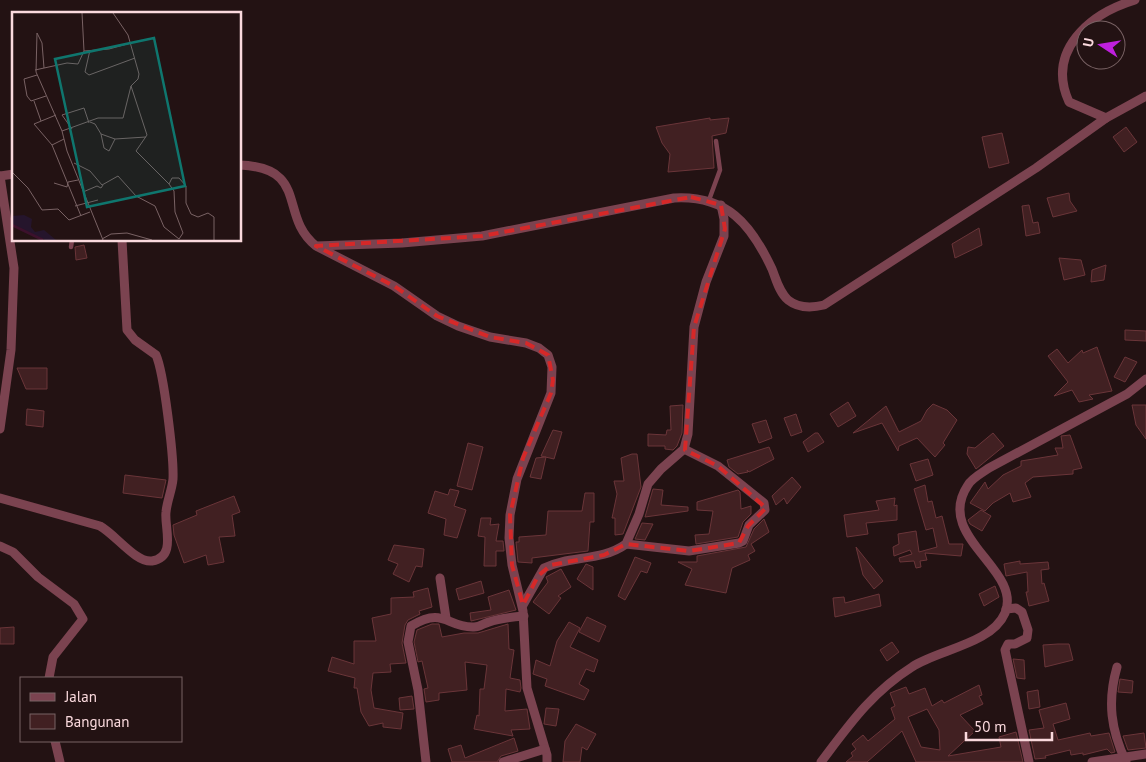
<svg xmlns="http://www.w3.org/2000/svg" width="1146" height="762" font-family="'PT Sans',sans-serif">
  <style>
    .building { fill: #412022; stroke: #6a3539; fill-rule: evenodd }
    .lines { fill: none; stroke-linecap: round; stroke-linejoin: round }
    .service { stroke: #7b4350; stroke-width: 4.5 }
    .minor { stroke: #7b4350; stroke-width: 9 }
    .marked { fill: none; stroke: #d62828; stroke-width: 4; stroke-dasharray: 10 6; stroke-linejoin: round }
    .inset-river { fill: none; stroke: #3c112c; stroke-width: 2.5 }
    .inset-road { fill: none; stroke: #796264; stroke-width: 1 }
    .view { fill: #0f766e; fill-opacity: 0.15; stroke: #0f766e; stroke-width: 2.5 }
    .inset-edge { fill: none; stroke: #fad9dd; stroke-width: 2.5 }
  </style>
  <rect width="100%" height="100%" fill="#231213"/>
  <g class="building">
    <path d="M 710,118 L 710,120 L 729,118 L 726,133 L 712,136 L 714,168 L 668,172 L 670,154 L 662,143 L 656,127 Z"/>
    <path d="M 1126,127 L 1137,142 L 1124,152 L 1113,137 Z"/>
    <path d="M 1002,133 L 1009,163 L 989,168 L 982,137 Z"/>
    <path d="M 1069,193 L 1070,201 L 1077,211 L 1053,217 L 1047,198 Z"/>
    <path d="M 1029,205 L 1033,223 L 1038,222 L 1040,233 L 1026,236 L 1022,206 Z"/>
    <path d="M 979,228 L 982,245 L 955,258 L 952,244 Z"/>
    <path d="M 84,245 L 87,258 L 76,260 L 75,247 Z"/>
    <path d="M 1059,258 L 1081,260 L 1085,275 L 1064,280 Z"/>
    <path d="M 1106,265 L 1104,280 L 1091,282 L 1092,270 Z"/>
    <path d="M 1125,330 L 1146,331 L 1146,341 L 1125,340 Z"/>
    <path d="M 1097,347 L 1112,391 L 1089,395 L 1093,399 L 1079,402 L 1072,390 L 1054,396 L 1068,382 L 1048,356 L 1057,349 L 1068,363 L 1082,350 L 1083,353 Z"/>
    <path d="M 1125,357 L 1137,362 L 1125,382 L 1114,377 Z"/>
    <path d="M 17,368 L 47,368 L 47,389 L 26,389 Z"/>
    <path d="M 848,402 L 856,416 L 838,427 L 830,414 Z"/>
    <path d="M 933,404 L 947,410 L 957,420 L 943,443 L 945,445 L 935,457 L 917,438 L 899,446 L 898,451 L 882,423 L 853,433 L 886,406 L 899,432 L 921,421 L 927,410 Z"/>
    <path d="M 683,405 L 682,433 L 677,446 L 673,450 L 665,449 L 665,446 L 648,446 L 648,434 L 666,435 L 667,430 L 671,430 L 670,406 Z"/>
    <path d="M 1132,405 L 1146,405 L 1146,439 L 1136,425 Z"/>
    <path d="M 27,409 L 44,411 L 43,427 L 26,425 Z"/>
    <path d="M 796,414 L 802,432 L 791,436 L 784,418 Z"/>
    <path d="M 766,420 L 772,438 L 759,443 L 752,424 Z"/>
    <path d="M 553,430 L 562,432 L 554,459 L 541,456 Z"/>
    <path d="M 815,433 L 818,433 L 824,442 L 808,452 L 803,442 Z"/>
    <path d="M 993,433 L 1004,446 L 976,469 L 967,454 L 968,447 L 975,448 Z"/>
    <path d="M 1070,435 L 1082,468 L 1073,470 L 1073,474 L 1033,477 L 1025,483 L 1031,497 L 1013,502 L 1010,493 L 993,503 L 985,511 L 970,503 L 985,482 L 988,489 L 1003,475 L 1021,466 L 1021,461 L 1058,455 L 1055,448 L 1063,448 L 1061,436 Z"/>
    <path d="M 468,443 L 483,447 L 472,490 L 457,486 Z"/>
    <path d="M 769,447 L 774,459 L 749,472 L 747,470 L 748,472 L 738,474 L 729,467 L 727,460 Z"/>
    <path d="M 632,454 L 637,454 L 641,487 L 623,534 L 615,535 L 615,518 L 612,518 L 617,494 L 614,481 L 624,481 L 621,458 Z"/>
    <path d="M 546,457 L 541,479 L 530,477 L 536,458 Z"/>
    <path d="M 928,459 L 933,475 L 916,481 L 910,464 Z"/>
    <path d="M 125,475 L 166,480 L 162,498 L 123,493 Z"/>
    <path d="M 792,477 L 801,487 L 787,504 L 784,498 L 776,505 L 772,496 Z"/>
    <path d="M 925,485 L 928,502 L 932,501 L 936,518 L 942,516 L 949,544 L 963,544 L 961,556 L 925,553 L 927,560 L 920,561 L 921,567 L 916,568 L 914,561 L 900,562 L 899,558 L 912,554 L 910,550 L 894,556 L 893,547 L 899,544 L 898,534 L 916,531 L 919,552 L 937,547 L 933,528 L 926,530 L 914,489 Z"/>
    <path d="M 450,489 L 459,491 L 454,506 L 466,510 L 457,538 L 444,535 L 446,519 L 428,513 L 435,491 L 448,495 Z"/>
    <path d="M 653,489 L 663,490 L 661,505 L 688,507 L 688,511 L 645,517 Z"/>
    <path d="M 738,490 L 740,492 L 741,509 L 751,506 L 751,514 L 743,522 L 738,537 L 696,544 L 695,535 L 709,534 L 713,511 L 697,510 L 697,502 Z"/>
    <path d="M 585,493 L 594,493 L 594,522 L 590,522 L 588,551 L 532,558 L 532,563 L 518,562 L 516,542 L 519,542 L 519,537 L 546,535 L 548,511 L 582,511 Z"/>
    <path d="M 234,496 L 240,512 L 232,515 L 235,536 L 219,537 L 224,562 L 208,565 L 206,555 L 184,563 L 174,535 L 173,525 L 197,515 L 196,511 Z"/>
    <path d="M 895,498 L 894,506 L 897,505 L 897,520 L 866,523 L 868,534 L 847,537 L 844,515 L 879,510 L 876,501 Z"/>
    <path d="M 981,510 L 991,516 L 982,531 L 970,524 L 968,520 Z"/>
    <path d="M 481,518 L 491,518 L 490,525 L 499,524 L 496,541 L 503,541 L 504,551 L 496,551 L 496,566 L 484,566 L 485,537 L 478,536 Z"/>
    <path d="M 764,519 L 769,532 L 751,544 L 755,551 L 748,555 L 750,560 L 732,568 L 726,593 L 685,585 L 692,569 L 678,562 L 697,562 L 697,556 L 746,547 L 754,529 Z"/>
    <path d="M 642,523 L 653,524 L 645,540 L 635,539 Z"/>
    <path d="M 394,545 L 424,549 L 422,567 L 416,566 L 409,582 L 393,574 L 398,564 L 388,560 Z"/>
    <path d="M 856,547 L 883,581 L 874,589 L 863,575 Z"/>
    <path d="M 635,557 L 651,563 L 647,573 L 641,571 L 625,600 L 618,596 Z"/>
    <path d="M 1020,561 L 1020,564 L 1048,562 L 1049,569 L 1041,570 L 1042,584 L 1044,583 L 1049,601 L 1029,606 L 1026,592 L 1028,592 L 1027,572 L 1006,576 L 1004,564 Z"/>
    <path d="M 586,564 L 593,567 L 593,590 L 577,579 Z"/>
    <path d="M 561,569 L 571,587 L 558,596 L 561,598 L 549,614 L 533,602 L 548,582 L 546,577 Z"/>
    <path d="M 481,581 L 484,593 L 459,600 L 456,589 Z"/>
    <path d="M 995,586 L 999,597 L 984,606 L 979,594 Z"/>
    <path d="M 428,588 L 432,607 L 419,611 L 420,614 L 408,620 L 405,625 L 402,643 L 406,663 L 390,664 L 391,672 L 373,673 L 371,690 L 374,708 L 403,713 L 401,729 L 383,727 L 383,723 L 369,726 L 361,712 L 357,688 L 354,688 L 355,678 L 328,671 L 332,657 L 354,664 L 354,641 L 376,641 L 372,618 L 391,614 L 391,598 L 414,597 L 413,592 Z"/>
    <path d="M 509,590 L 516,610 L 471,621 L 470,613 L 491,610 L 488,597 Z"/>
    <path d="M 879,594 L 881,606 L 835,617 L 833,598 L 844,597 L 845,603 Z"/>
    <path d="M 587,617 L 606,626 L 599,642 L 579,632 Z"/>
    <path d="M 569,622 L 580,628 L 570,647 L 598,660 L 594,672 L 586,669 L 579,684 L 589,690 L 584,700 L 545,686 L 547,679 L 533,674 L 536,660 L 550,666 L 557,641 Z"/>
    <path d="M 432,624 L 439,624 L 442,637 L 464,633 L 478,633 L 508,624 L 509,649 L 514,650 L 510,678 L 520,680 L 521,688 L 520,692 L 506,689 L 505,711 L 527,709 L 530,729 L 511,730 L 513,736 L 474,729 L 477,715 L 479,716 L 480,689 L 484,689 L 487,665 L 465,662 L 467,690 L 439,693 L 439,700 L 426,702 L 424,689 L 428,688 L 422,661 L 418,662 L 414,642 L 417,630 Z"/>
    <path d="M 14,627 L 14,644 L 0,644 L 0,628 Z"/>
    <path d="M 892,642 L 899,652 L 887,661 L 880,650 Z"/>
    <path d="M 1058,644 L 1069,644 L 1073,660 L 1045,667 L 1043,645 Z"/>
    <path d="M 1013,659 L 1024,660 L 1025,679 L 1017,678 Z"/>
    <path d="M 1120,679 L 1133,681 L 1132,693 L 1118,692 Z"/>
    <path d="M 979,685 L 982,695 L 979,696 L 983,704 L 960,715 L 975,731 L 948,756 L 1001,747 L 999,737 L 1016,732 L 1023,762 L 916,762 L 902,731 L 867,762 L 846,762 L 853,756 L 851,753 L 856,749 L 852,744 L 863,735 L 868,741 L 895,719 L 891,708 L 895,706 L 890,693 L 906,687 L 909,694 L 925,688 L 932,706 L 942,700 L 944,703 ZM 927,709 L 939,730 L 940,750 L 921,747 L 908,717 Z"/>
    <path d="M 1038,690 L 1040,707 L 1029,709 L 1027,692 Z"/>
    <path d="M 412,696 L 414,709 L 400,710 L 399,698 Z"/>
    <path d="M 1066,703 L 1070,719 L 1053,724 L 1058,740 L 1090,733 L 1091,736 L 1109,733 L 1115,752 L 1111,753 L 1107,749 L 1083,755 L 1083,753 L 1071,755 L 1070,750 L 1045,756 L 1046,758 L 1035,759 L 1029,730 L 1044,728 L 1039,710 Z"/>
    <path d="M 546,708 L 559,709 L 556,726 L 544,724 Z"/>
    <path d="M 576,724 L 596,734 L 587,750 L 582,747 L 580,762 L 563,762 L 565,741 Z"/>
    <path d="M 1144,733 L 1146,748 L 1128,750 L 1123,736 Z"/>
    <path d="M 514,738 L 518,751 L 501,756 L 497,762 L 452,762 L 448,749 L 461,745 L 465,758 Z"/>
  </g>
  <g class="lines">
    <g class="service">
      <path d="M 709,200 L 720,170 L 716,141"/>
      <path d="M 71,247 L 72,240"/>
    </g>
    <g class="minor">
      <path d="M 1135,0 C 1089,14 1046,51 1069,102 L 1106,118 L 1146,96"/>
      <path d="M 240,165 C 310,168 278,216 316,246 L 402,243 L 482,236 L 674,198 C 727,195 751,224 772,269 C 776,279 779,292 788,300 C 798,308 812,308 824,305 L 1036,168 L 1106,118"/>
      <path d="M 0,176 L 14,174"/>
      <path d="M 318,247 L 394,286 L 437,316 L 458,326 L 490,337 L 526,343 L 539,348 L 548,355 L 552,367 L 551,393 L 517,479 L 510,515 L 509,538 L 512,565 L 523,611 L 527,688 L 547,755 L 547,762"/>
      <path d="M 0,429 L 11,350 L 14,268 L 0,176"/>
      <path d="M 0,498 L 100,526 C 116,535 136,563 152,561 C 177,557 164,527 166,512 C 167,501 172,490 173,479 C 174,458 164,373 156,355 L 135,340 L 127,330 L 122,240"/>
      <path d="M 626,544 L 689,551 L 739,543 L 743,541 L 749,525 L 765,510 L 764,503 L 718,466 L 684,449"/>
      <path d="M 0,546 L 13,552 L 38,577 L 74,604 L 83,619 L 53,657 L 49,678"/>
      <path d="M 440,578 L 446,618"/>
      <path d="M 523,605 L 544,568 C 570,555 601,562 626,544 L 639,514 L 648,484 L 661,469 L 684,449 L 688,434 L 694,327 L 706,282 L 724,236 L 724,219 L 721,205"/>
      <path d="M 1006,609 L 1016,608 L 1022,612 L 1028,630 L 1027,638 L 1015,644 L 1008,644 L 1005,650 L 1029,762"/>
      <path d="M 1117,667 C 1107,702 1111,730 1126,762"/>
      <path d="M 55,741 L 60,762"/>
      <path d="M 426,762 L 418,690 L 408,642 L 411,626 C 445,606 446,628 474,627 C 480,627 484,623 489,622 C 500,618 512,617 524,616"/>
      <path d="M 503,762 L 545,749"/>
      <path d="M 821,762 C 849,725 871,693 912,667 C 937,650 992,644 1005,613 C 1023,569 933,537 968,485 C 972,478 982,473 989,468 L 1127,394 L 1146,379"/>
      <path d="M 1092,762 L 1146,754"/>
    </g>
  </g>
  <path class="marked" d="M 691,197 L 721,205 L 725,229 L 694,327 L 685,450 L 718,466 L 766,508 L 748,526 L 739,543 L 689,551 L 626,544 L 604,555 L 551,565 L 538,576 L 523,605 L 512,565 L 510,515 L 523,458 L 551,393 L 553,380 L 548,355 L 526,343 L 490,337 L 437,316 L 394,286 L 316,246 L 482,236 Z"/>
  <g transform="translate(12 12)">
    <rect width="229" height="229" fill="#231213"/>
    <path d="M 12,203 L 20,207 L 19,215 L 23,220 L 32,218 L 44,228 L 33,228 L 0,212 L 0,204 Z" fill="#25152c"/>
    <path class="inset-river" d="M 0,213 L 31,228"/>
    <path class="inset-road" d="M 101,1 L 116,23 L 127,62 L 126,67 L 119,74 L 135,123 L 124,139 L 157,172M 78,38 L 73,60 L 77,63 L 123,46M 72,39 L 97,37 L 119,31M 32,56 L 30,31 L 25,21 L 24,60 L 50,119M 23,58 L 55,51 L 66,52 L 72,39 L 70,1M 25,63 L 12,67 L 15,84 L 19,89 L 34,84M 22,89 L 29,109M 78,110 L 83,112 L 89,122 L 103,127 L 134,125M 22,112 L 40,133 L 52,127M 22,112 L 44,103M 60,117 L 50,103 L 72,96 L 77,111M 89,122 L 92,136 L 97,139 L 103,127M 40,133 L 69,204M 62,151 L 78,159 L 90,173 L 106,164 L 124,184 L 143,194 L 152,215 L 167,227 L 171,221 L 163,200 L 162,179 L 157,172 L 160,166 L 167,166 L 174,174 L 174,191 L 179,202 L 186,205 L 196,201 L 202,205 L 202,228M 0,160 L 16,176 L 30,198 L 46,197 L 57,208 L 78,200M 42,171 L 55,175 L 56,170 L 66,168M 71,180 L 85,174 L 89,176 L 91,173M 63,194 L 86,188M 90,227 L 99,222 L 115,221 L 140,228M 91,228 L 55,139 L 50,119 L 86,106 L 111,106 L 119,74"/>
    <path class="view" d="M 142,26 L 173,174 L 75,195 L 43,47 Z"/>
    <rect width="229" height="229" class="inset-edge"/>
  </g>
  <rect x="20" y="677" width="162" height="65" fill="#231213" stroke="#796264"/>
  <rect x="30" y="693" width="25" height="8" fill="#7b4350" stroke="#796264"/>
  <text x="65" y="702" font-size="15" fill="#fad9dd">Jalan</text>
  <rect x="30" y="714" width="25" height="15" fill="#412022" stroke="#796264"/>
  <text x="65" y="727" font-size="15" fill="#fad9dd">Bangunan</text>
  <g transform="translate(1101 45) rotate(282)"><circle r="24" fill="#231213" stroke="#796264"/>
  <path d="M0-4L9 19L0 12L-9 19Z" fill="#bf20de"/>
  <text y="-8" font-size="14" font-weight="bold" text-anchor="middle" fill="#fad9dd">U</text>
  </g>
  <path d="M966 732v8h86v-8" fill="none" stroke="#fad9dd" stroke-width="2.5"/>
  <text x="974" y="732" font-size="15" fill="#fad9dd" stroke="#231213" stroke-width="4" paint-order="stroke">50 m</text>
</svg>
